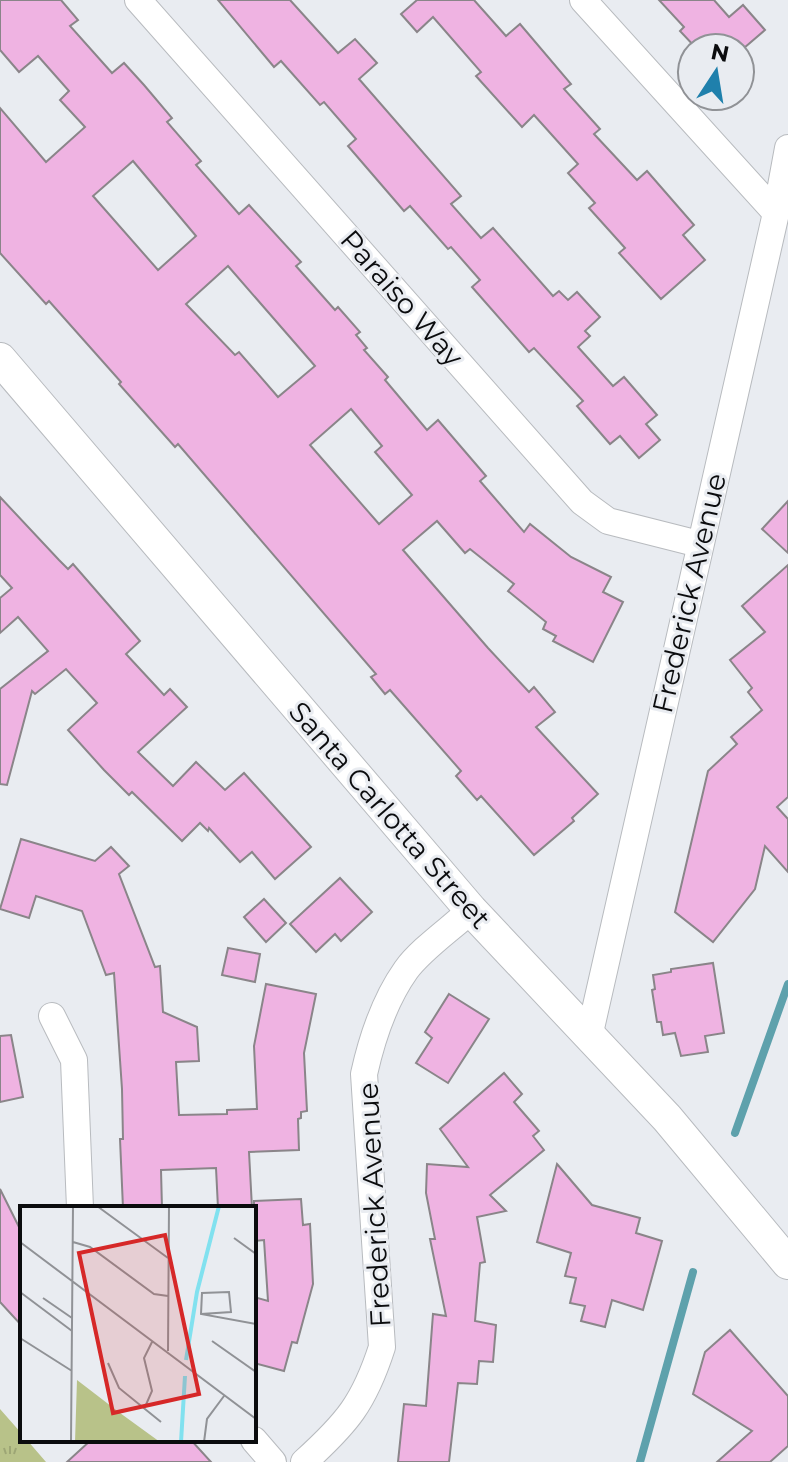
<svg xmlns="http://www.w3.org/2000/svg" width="788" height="1462" font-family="Montserrat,sans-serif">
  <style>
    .park { fill: url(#park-tufts) }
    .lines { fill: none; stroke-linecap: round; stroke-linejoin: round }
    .stream { stroke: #5ea1ac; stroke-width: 8 }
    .building { fill: #efb3e2; stroke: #8a8589; stroke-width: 2; fill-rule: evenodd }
    .minor-casing { stroke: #b8bbbf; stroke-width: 28 }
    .tertiary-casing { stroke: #b8bbbf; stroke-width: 34 }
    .minor { stroke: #fff; stroke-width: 26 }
    .tertiary { stroke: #fff; stroke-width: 32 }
    .labels { text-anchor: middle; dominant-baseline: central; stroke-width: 6; stroke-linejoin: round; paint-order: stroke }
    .street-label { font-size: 28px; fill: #0b0c0e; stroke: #e9ecf1 }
    .inset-river { fill: none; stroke: #81e1ef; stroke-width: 4 }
    .inset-road { fill: none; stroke: #909296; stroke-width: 2 }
    .view { fill: #d62828; fill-opacity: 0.15; stroke: #d62828; stroke-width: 4 }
    .inset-edge { fill: none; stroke: #0b0c0e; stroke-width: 4 }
  </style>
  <defs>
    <pattern id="park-tufts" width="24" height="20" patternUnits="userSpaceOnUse" patternTransform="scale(2)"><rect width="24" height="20" fill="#b8c289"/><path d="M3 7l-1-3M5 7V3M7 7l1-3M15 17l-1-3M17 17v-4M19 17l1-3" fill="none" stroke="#9da675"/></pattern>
  </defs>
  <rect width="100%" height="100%" fill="#e9ecf1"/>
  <path class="park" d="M 0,1409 L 22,1434 L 22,1440 L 27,1440 L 46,1462 L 0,1462 Z"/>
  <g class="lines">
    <g class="stream">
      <path d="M 735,1133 L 788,984"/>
      <path d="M 640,1462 L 693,1272"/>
    </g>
  </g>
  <g class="building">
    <path d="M 0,0 L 61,0 L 78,20 L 70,26 L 112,73 L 124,63 L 144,85 L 172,118 L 167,122 L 201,161 L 196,165 L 239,214 L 249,205 L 301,262 L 296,266 L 335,310 L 338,307 L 360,332 L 356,335 L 367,348 L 364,350 L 388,377 L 385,380 L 427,430 L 438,420 L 486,476 L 480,481 L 524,532 L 530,524 L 571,557 L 611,577 L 603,592 L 623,602 L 593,662 L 553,641 L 556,636 L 543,629 L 546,622 L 508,591 L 514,584 L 470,549 L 465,553 L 437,521 L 403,550 L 488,648 L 529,692 L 534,687 L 555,712 L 536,727 L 598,794 L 572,818 L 574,821 L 534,855 L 481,796 L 477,800 L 456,776 L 461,771 L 390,690 L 385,694 L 371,677 L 376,674 L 178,444 L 175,447 L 119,384 L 121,382 L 49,301 L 46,304 L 0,253 L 0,108 L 46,162 L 85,127 L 60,100 L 69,91 L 38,56 L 19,72 L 0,50 ZM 133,161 L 196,236 L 158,270 L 93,196 ZM 228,266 L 315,366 L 278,397 L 239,352 L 235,355 L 186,304 ZM 351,409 L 382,446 L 375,452 L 412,495 L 379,524 L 310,445 Z"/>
    <path d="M 218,0 L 290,0 L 338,53 L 355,39 L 377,63 L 359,79 L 461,196 L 451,204 L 481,238 L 493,228 L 553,296 L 559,291 L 568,300 L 577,292 L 600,317 L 585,331 L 590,336 L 578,347 L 613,386 L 624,377 L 657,415 L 646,424 L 660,440 L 639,458 L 620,436 L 610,444 L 577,406 L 583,401 L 534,348 L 529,352 L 472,287 L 480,280 L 451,247 L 448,249 L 410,206 L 404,211 L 348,146 L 356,139 L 324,102 L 320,105 L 281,61 L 274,67 Z"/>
    <path d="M 417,0 L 474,0 L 506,36 L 520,24 L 571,84 L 564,89 L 600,129 L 594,134 L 637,180 L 647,171 L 694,225 L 683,235 L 705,260 L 661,299 L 619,253 L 625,248 L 589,208 L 595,203 L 568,173 L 578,164 L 534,115 L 522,127 L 476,76 L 481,72 L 433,17 L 417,32 L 401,14 Z"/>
    <path d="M 659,0 L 714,0 L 729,17 L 743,5 L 765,30 L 744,48 L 696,48 L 680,31 L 684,27 Z"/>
    <path d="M 0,497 L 59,560 L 68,569 L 73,564 L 140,641 L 126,654 L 164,695 L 170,689 L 187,707 L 138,752 L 173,786 L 196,762 L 225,790 L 244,773 L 311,847 L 275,879 L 252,852 L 240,862 L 209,828 L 208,831 L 200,823 L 182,841 L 132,792 L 129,795 L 104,770 L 68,730 L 97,703 L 66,669 L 35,694 L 32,691 L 7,785 L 0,784 L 0,689 L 48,651 L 18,617 L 0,633 L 0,598 L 12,588 L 0,575 Z"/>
    <path d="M 788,501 L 788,553 L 762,529 Z"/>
    <path d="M 788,565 L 788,797 L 777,807 L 788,819 L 788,872 L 765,846 L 755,889 L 713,942 L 675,912 L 708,771 L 737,744 L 731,737 L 762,710 L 748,692 L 752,688 L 730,660 L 765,632 L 742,606 Z"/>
    <path d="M 21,839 L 95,861 L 111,847 L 129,866 L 119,874 L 155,967 L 160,966 L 163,1012 L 197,1027 L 199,1061 L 176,1062 L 179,1115 L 227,1114 L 227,1110 L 257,1109 L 254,1046 L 266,984 L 316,994 L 304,1053 L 307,1111 L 301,1112 L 301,1118 L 298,1119 L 299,1150 L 249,1152 L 252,1208 L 218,1208 L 216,1168 L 161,1170 L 162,1208 L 123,1208 L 120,1139 L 123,1139 L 122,1089 L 114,973 L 106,975 L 82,911 L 36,896 L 29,918 L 0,909 Z"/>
    <path d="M 340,878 L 372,912 L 341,941 L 335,934 L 316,952 L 290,924 Z"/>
    <path d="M 264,899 L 286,923 L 266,942 L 244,917 Z"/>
    <path d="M 228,948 L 260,954 L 255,982 L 222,975 Z"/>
    <path d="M 713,963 L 724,1033 L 705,1036 L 708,1052 L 681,1056 L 675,1033 L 663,1035 L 661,1022 L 657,1022 L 652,990 L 655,989 L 653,975 L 671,972 L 671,969 Z"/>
    <path d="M 449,994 L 489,1019 L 448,1083 L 416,1063 L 432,1038 L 425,1032 Z"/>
    <path d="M 11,1035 L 23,1097 L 0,1102 L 0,1036 Z"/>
    <path d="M 504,1073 L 522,1094 L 514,1102 L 539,1131 L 533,1136 L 544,1150 L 490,1195 L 506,1211 L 477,1217 L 485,1262 L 480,1263 L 475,1321 L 496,1325 L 493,1362 L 479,1361 L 477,1384 L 458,1383 L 449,1462 L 398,1462 L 404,1404 L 426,1406 L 433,1314 L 446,1316 L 430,1239 L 435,1239 L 426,1193 L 427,1164 L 468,1167 L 440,1129 Z"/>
    <path d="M 557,1164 L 592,1205 L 640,1218 L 636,1233 L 662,1241 L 643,1310 L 612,1300 L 605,1327 L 581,1321 L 585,1306 L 570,1303 L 576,1278 L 565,1276 L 571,1253 L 537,1242 Z"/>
    <path d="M 0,1189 L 22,1233 L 22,1326 L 0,1302 Z"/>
    <path d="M 301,1199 L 303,1225 L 310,1224 L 313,1284 L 297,1343 L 292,1342 L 284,1371 L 254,1363 L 254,1297 L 268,1301 L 264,1240 L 254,1241 L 254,1201 Z"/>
    <path d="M 730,1330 L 788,1396 L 788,1446 L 770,1462 L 717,1462 L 752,1431 L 693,1394 L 705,1352 Z"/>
    <path d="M 91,1440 L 191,1440 L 211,1462 L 67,1462 Z"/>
  </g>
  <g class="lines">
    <defs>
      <g id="minor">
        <path d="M 138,0 L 582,502 L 608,521 L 699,544"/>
        <path d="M 583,0 L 776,213"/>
        <path d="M 52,1016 L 74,1060 L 80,1208"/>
        <path d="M 589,1037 L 776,213 L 788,148"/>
        <path d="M 254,1440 L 273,1462"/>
        <path d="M 304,1462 C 347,1423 364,1403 382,1347 L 364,1074 C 372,1038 384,1001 406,970 C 421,949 452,928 471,910"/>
      </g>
      <path id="tertiary" d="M 0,359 L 471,910 L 667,1118 L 788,1263"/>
    </defs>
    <use href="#minor" class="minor-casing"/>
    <use href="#tertiary" class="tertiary-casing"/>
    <use href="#minor" class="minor"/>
    <use href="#tertiary" class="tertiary"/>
  </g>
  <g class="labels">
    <g class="street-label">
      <text transform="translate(402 298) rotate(49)">Paraiso Way</text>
      <text transform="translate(689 593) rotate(-77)">Frederick Avenue</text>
      <text transform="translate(390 815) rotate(49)">Santa Carlotta Street</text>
      <text transform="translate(374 1205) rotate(-93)">Frederick Avenue</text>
    </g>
  </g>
  <g transform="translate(20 1206)">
    <rect width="236" height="236" fill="#e9ecf1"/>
    <path d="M 57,174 L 100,207 L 140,236 L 55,236 Z" fill="#b8c289"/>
    <path class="inset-river" d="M 166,154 L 177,86 L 199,0M 161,236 L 165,170"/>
    <path class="inset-road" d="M 77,0 L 148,52M 0,24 L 1,0M 214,32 L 236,48M 0,36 L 236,213M 53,36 L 70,41 L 134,88 L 148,90M 0,86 L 52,125M 23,92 L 52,112M 181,108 L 211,106 L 209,86 L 182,87 L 181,108 L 236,118M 0,132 L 52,165M 192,135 L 236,166M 148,145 L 149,0M 88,157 L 99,182 L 141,216M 125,201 L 132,185 L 124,152 L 132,136M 51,236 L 53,0M 184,236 L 187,213 L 204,190"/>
    <path class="view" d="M 145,29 L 179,188 L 93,207 L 59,47 Z"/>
    <rect width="236" height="236" class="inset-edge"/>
  </g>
  <g transform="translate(716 72) rotate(12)"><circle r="38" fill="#e9ecf1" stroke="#909296" stroke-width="2"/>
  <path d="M0-6L14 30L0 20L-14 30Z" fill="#1f80ac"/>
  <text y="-12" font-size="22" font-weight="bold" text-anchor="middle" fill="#0b0c0e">N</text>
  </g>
</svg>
